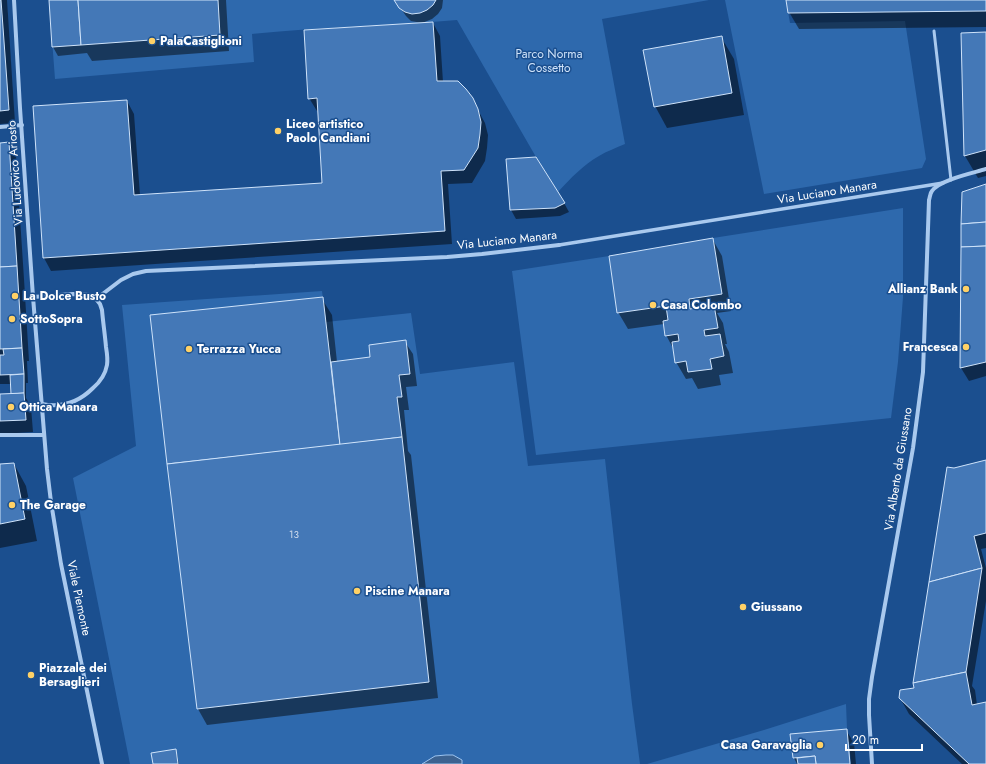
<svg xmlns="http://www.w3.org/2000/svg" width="986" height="764" font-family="Jost,sans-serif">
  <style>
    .green { fill: #2e69ad }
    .water { fill: #3c6290; stroke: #9cc4f0 }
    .shadow { fill: #0007 }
    .building { fill: #4478b7; stroke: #cfe3fa }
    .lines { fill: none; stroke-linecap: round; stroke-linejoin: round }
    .service { stroke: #a9c9ee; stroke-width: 3 }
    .pedestrian { stroke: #a9c9ee; stroke-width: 3.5 }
    .minor { stroke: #a9c9ee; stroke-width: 4 }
    .poi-dot { fill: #ffd166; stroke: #1b4f8f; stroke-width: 1.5 }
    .labels { text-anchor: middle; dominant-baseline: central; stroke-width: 3; stroke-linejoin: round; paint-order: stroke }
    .number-label { font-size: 10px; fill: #d0dded }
    .poi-label { font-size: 12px; font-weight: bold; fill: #fff; stroke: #1b4f8f; text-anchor: start }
    .park-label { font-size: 12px; fill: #cfe3fa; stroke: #1b4f8f }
    .street-label { font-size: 12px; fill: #fff; stroke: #1b4f8f }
  </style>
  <rect width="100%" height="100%" fill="#1b4f8f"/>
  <g class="green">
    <path d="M 49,0 L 709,0 L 602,19 L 625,144 C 616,148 607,151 599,156 C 583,165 571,178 558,192 L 536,157 L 457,20 C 389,26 320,27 252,34 L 254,62 L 55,79 Z"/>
    <path d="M 725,0 L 786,0 L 790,23 L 905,21 L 926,159 L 922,168 L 764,194 Z"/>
    <path d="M 903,208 L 903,297 L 898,362 L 891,418 L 536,455 L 512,271 L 609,256 L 617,313 L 666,306 L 668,320 L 663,321 L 665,336 L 678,334 L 679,341 L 686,361 L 688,372 L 712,369 L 710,359 L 724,356 L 720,334 L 705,336 L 704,330 L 718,327 L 714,305 L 690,309 L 689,299 L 722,294 L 713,238 Z"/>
    <path d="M 322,291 L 326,322 L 411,313 L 420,374 L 514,362 L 528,466 L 605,459 L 632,704 L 640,764 L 130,764 L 73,478 L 136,446 L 122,305 Z"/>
    <path d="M 846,704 L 847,729 L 790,734 L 793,758 L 797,758 L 798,764 L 647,764 L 764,730 Z"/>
  </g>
  <path class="water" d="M 446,755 L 453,755 L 462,760 L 462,764 L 422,764 L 435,756 Z"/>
  <g class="shadow">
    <path d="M 0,0 L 7,0 L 15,123 L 0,124 Z"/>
    <path d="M 50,0 L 226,0 L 229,51 L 92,61 L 87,53 L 58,56 L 53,47 Z"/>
    <path d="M 395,0 L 443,0 L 442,8 L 438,14 L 432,19 L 422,23 L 433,23 L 440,36 L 443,82 L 472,99 L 485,123 L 488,135 L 487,148 L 485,161 L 472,183 L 448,184 L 452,244 L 51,271 L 44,258 L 34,107 L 127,101 L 134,114 L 140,195 L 323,184 L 319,111 L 317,111 L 309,98 L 422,23 L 411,21 L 406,16 Z"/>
    <path d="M 787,0 L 986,0 L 986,27 L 799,29 L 789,12 Z"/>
    <path d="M 986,33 L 986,176 L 978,178 L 965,156 L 962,34 Z"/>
    <path d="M 721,37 L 734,59 L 744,115 L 667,128 L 655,106 Z"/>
    <path d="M 8,143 L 16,156 L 24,279 L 29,361 L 27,361 L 28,383 L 26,383 L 26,398 L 31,407 L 33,432 L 0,434 L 0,396 L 13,395 L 11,384 L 0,384 L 0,144 Z"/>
    <path d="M 507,160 L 564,203 L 569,212 L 560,216 L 516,219 L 511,210 Z"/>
    <path d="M 986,185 L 986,376 L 969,381 L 961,368 L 962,247 Z"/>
    <path d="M 713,240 L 722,256 L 731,311 L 717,313 L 723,323 L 727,344 L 725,344 L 729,352 L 733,373 L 719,375 L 721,385 L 698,389 L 692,378 L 686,379 L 676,362 L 674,350 L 666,335 L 664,324 L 628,329 L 618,312 Z"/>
    <path d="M 322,299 L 332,315 L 337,362 L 371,358 L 405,342 L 413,354 L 417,386 L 406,387 L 409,410 L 404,410 L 408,451 L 411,455 L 438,698 L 207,725 L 198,709 Z"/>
    <path d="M 986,461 L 986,548 L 981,549 L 986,568 L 986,601 L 972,686 L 975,690 L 977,705 L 986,703 L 986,764 L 962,764 L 909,714 L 900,698 L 915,689 L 954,469 Z"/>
    <path d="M 14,464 L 26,486 L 37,541 L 0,548 L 0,465 Z"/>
    <path d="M 846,730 L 854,743 L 856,764 L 851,764 L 849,742 L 847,742 L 849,764 L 797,764 L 794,758 L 791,735 Z"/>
    <path d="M 175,750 L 177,754 L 179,764 L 154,764 Z"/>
  </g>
  <g class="building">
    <path d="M 0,0 L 1,0 L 9,110 L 0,111 Z"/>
    <path d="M 49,0 L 78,0 L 81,45 L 52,47 Z"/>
    <path d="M 78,0 L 218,0 L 220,35 L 81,45 Z"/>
    <path d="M 394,0 L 436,0 L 433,5 L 427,10 L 420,13 L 412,14 L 405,12 L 399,8 Z"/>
    <path d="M 786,0 L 986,0 L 986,11 L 788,13 Z"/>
    <path d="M 433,22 L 437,81 L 458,81 L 466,89 L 473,98 L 478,109 L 481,122 L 480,134 L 478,148 L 464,170 L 441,171 L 445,231 L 43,258 L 33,106 L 127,100 L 134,195 L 322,183 L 317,98 L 308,99 L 304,30 Z"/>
    <path d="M 986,32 L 986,150 L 964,156 L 961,33 Z"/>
    <path d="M 722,36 L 732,93 L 654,107 L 643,50 Z"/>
    <path d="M 9,142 L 17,266 L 0,267 L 0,143 Z"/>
    <path d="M 536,157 L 565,203 L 555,208 L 510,210 L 506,159 Z"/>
    <path d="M 986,184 L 986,222 L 961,224 L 962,192 Z"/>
    <path d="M 986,222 L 986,246 L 961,247 L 961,224 Z"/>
    <path d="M 713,238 L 722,294 L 689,299 L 690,309 L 714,305 L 718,328 L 704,330 L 705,336 L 720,334 L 724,356 L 710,359 L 712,369 L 688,372 L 686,361 L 675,363 L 672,342 L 679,341 L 678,334 L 665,336 L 663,321 L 668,320 L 666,306 L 617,313 L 609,256 Z"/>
    <path d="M 986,246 L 986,362 L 960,368 L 961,247 Z"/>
    <path d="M 17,266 L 22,348 L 0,349 L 0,267 Z"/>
    <path d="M 323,297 L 340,445 L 167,464 L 150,315 Z"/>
    <path d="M 406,340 L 410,374 L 399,375 L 402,397 L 397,397 L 402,437 L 340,445 L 331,362 L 370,357 L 369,345 Z"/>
    <path d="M 22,348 L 24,374 L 0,375 L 0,355 L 4,355 L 3,349 Z"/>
    <path d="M 24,374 L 24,393 L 11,394 L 10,375 Z"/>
    <path d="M 24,393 L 26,420 L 0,421 L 0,394 Z"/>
    <path d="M 402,437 L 429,682 L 197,709 L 167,464 Z"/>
    <path d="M 986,460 L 986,533 L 974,536 L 982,568 L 929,582 L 947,467 L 954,468 Z"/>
    <path d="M 14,463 L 25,519 L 0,524 L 0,464 Z"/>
    <path d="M 982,568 L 966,672 L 913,683 L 929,582 Z"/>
    <path d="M 966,672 L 972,705 L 986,702 L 986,764 L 969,764 L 899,698 L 900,690 L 914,688 L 913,683 Z"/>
    <path d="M 847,729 L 850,764 L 816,764 L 815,756 L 793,758 L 790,734 Z"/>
    <path d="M 176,749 L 178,764 L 153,764 L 151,753 Z"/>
    <path d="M 815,756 L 816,764 L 798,764 L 797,758 Z"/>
  </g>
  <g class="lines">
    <path class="service" d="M 934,31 L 951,180"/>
    <path class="pedestrian" d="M 559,245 L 943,183"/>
    <g class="minor">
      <path d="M 14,0 L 20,108 L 33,297 L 47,469 L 51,502 L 61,564 L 102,764"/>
      <path d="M 0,127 L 22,125"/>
      <path d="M 33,297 L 73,294 L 90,295 L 96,299 L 100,304 L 102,310 C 103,322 105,335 106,347 C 107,353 108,359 107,365 C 105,376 100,382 93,388 C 78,403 62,408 42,404"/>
      <path d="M 96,299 L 121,280 L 133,274 L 146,271 L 447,257 L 482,254 L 559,245"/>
      <path d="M 0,435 L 44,435"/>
      <path d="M 872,764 L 869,715 L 869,699 L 872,677 L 913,448 L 923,372 L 929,200 C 930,197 930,193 932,191 C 939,180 973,173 986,169"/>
    </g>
  </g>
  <g class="poi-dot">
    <circle cx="152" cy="41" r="4"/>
    <circle cx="278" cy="131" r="4"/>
    <circle cx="966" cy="289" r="4"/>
    <circle cx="15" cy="296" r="4"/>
    <circle cx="653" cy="305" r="4"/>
    <circle cx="12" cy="319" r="4"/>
    <circle cx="966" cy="347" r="4"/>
    <circle cx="189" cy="349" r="4"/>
    <circle cx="11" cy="407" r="4"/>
    <circle cx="12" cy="505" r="4"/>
    <circle cx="357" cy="591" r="4"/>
    <circle cx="743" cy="607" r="4"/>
    <circle cx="31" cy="675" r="4"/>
    <circle cx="820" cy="745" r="4"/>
  </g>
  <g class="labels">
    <g class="number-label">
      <text x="294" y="534">13</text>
    </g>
    <g class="poi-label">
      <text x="160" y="41">PalaCastiglioni</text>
      <text x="286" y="124">Liceo artistico<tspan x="286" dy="14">Paolo Candiani</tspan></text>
      <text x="958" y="289" text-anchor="end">Allianz Bank</text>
      <text x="23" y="296">La Dolce Busto</text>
      <text x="661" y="305">Casa Colombo</text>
      <text x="20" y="319">SottoSopra</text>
      <text x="958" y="347" text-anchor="end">Francesca</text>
      <text x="197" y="349">Terrazza Yucca</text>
      <text x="19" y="407">Ottica Manara</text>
      <text x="20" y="505">The Garage</text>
      <text x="365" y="591">Piscine Manara</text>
      <text x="751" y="607">Giussano</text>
      <text x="39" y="668">Piazzale dei<tspan x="39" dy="14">Bersaglieri</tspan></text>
      <text x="812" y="745" text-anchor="end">Casa Garavaglia</text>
    </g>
    <g class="park-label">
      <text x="549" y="54">Parco Norma<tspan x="549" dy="14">Cossetto</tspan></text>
    </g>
    <g class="street-label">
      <text transform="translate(15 173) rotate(-94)">Via Ludovico Ariosto</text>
      <text transform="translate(827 192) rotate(-9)">Via Luciano Manara</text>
      <text transform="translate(507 240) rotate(-6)">Via Luciano Manara</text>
      <text transform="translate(898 469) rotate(-81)">Via Alberto da Giussano</text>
      <text transform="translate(79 598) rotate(78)">Viale Piemonte</text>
    </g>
  </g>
  <path d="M846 744v6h76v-6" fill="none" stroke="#ffffff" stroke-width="2"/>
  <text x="852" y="744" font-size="12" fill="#ffffff" stroke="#1b4f8f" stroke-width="3" paint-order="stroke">20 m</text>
</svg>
